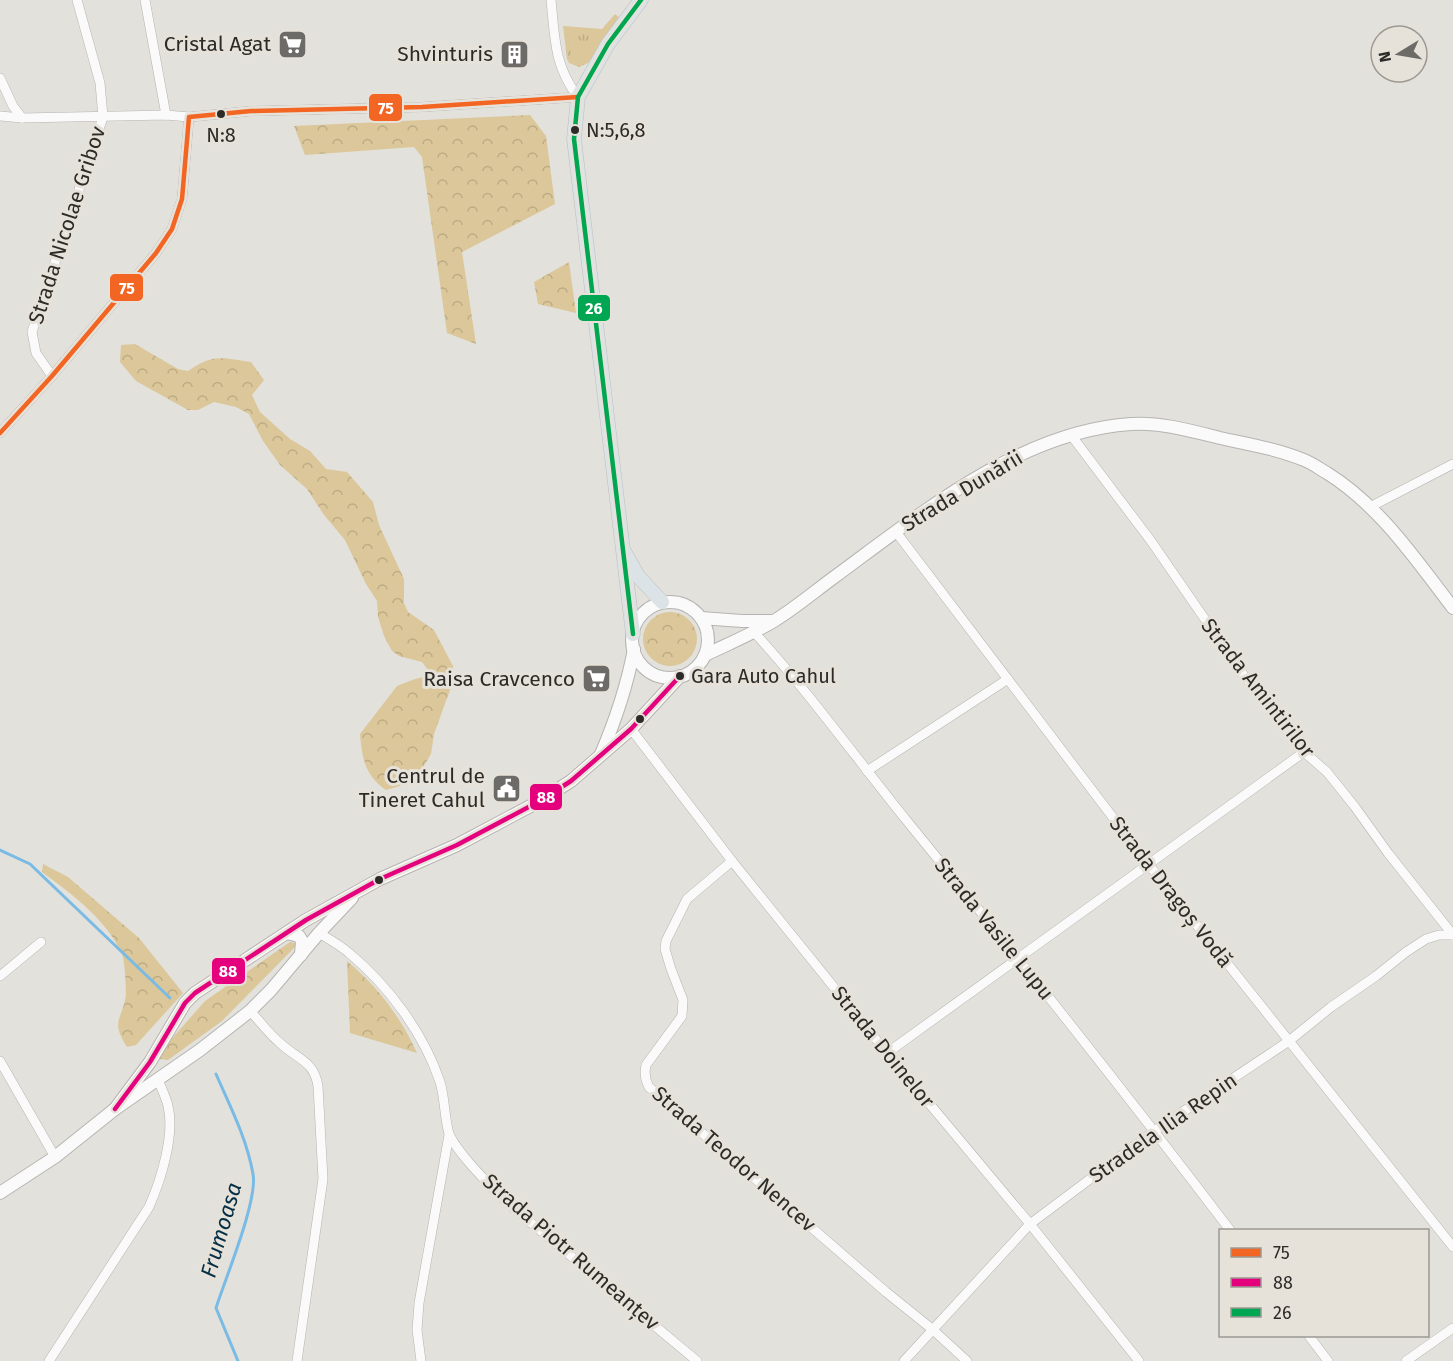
<svg xmlns="http://www.w3.org/2000/svg" width="1453" height="1361" font-family="'Fira Sans',sans-serif">
  <style>
    .grass { fill: url(#grass-tufts) }
    .forest { fill: url(#forest-crowns) }
    .lines { fill: none; stroke-linecap: round; stroke-linejoin: round }
    .stream { stroke: #79bbe4; stroke-width: 3 }
    .minor-casing { stroke: #b6b4b1; stroke-width: 10 }
    .secondary-casing { stroke: #b6b4b1; stroke-width: 14 }
    .primary-casing { stroke: #bfbebb; stroke-width: 15 }
    .minor { stroke: #fbfafa; stroke-width: 9 }
    .secondary { stroke: #fbfafa; stroke-width: 12 }
    .primary { stroke: #dce3e6; stroke-width: 14 }
    .bus-1-casing { stroke: #e6e2d9; stroke-width: 9 }
    .bus-2-casing { stroke: #e6e2d9; stroke-width: 9 }
    .bus-3-casing { stroke: #e6e2d9; stroke-width: 9 }
    .bus-1 { stroke: #f26522; stroke-width: 4.5 }
    .bus-2 { stroke: #e5007d; stroke-width: 4.5 }
    .bus-3 { stroke: #00a651; stroke-width: 4.5 }
    .bus-dot { fill: #2d2b28; stroke: #e6e2d9; stroke-width: 2 }
    .labels { text-anchor: middle; dominant-baseline: central; stroke-width: 6; stroke-linejoin: round; paint-order: stroke }
    .bus-label { font-size: 20px; fill: #2d2b28; stroke: #e6e2d9; text-anchor: start }
    .poi-label { font-size: 21px; fill: #2d2b28; stroke: #e6e2d9; text-anchor: end }
    .street-label { font-size: 21px; fill: #2d2b28; stroke: #e6e2d9 }
    .water-label { font-size: 22px; font-style: italic; fill: #042f47; stroke: #e6e2d9 }
    .line-badge { stroke: #e6e2d9; stroke-width: 2 }
    .badge-label { font-size: 16px; text-anchor: middle; font-weight: bold; fill: #fff }
  </style>
  <defs>
    <pattern id="grass-tufts" width="24" height="20" patternUnits="userSpaceOnUse" patternTransform="scale(1.5)"><rect width="24" height="20" fill="#dbc799"/><path d="M3 7l-1-3M5 7V3M7 7l1-3M15 17l-1-3M17 17v-4M19 17l1-3" fill="none" stroke="#bcab84"/></pattern>
    <pattern id="forest-crowns" width="20" height="18" patternUnits="userSpaceOnUse" patternTransform="scale(1.5)"><rect width="20" height="18" fill="#dbc799"/><path d="M2 6a3 3 0 1 1 6 0M12 15a3 3 0 1 1 6 0" fill="none" stroke="#bcab84"/></pattern>
  </defs>
  <rect width="100%" height="100%" fill="#e3e1dc"/>
  <path class="grass" d="M 615,14 L 620,18 L 588,63 L 579,67 L 569,63 L 567,59 L 563,26 L 602,29 Z"/>
  <g class="forest">
    <path d="M 530,115 L 546,136 L 555,204 L 462,252 L 476,344 L 447,333 L 422,157 L 414,147 L 305,155 L 294,126 Z"/>
    <path d="M 569,262 L 576,313 L 538,304 L 534,282 Z"/>
    <path d="M 135,344 L 178,369 L 188,371 C 213,353 223,358 251,362 L 264,380 L 252,395 L 260,412 L 290,439 L 310,451 L 326,469 L 347,472 L 373,502 L 379,525 L 404,579 L 404,603 L 408,612 L 434,630 L 453,666 L 454,679 L 434,734 L 431,754 L 422,769 L 400,786 L 386,790 C 365,776 362,758 360,734 L 397,686 L 415,679 L 428,676 L 428,670 L 422,662 L 399,656 L 392,651 L 384,636 L 378,617 L 377,601 L 366,584 L 345,540 L 324,515 L 307,489 L 280,465 L 263,441 L 249,414 L 236,407 L 214,402 L 198,410 L 188,410 L 136,381 L 120,362 L 121,345 Z"/>
    <circle cx="670" cy="639" r="27"/>
    <path d="M 43,864 L 68,877 L 139,938 L 183,993 L 136,1045 L 127,1047 C 110,1020 122,1021 126,995 C 126,987 125,961 122,954 C 106,919 72,894 42,872 Z"/>
    <path d="M 290,942 L 295,943 L 295,947 L 222,1021 L 168,1060 L 160,1059 L 160,1052 L 205,1001 Z"/>
    <path d="M 347,961 C 378,987 400,1016 417,1053 L 350,1033 Z"/>
  </g>
  <g class="lines">
    <g class="stream">
      <path d="M 0,850 L 30,864 L 170,998"/>
      <path d="M 216,1074 C 230,1106 247,1139 253,1174 C 258,1201 225,1279 216,1308 L 238,1361"/>
    </g>
    <defs>
      <g id="minor">
        <path d="M 145,0 L 166,115"/>
        <path d="M 551,0 C 555,38 554,66 578,97"/>
        <path d="M 0,78 L 13,106 L 22,118"/>
        <path d="M 0,116 L 22,118 L 166,115 L 189,117"/>
        <path d="M 52,376 L 36,353 L 32,332 L 103,117 L 100,83 L 77,0"/>
        <path d="M 0,433 L 52,376 L 156,253 L 172,229 L 182,199 L 189,117 L 251,111 L 422,107 L 578,97"/>
        <path d="M 1071,435 L 1151,541 L 1242,673 L 1304,752 L 1327,772 L 1355,807 L 1388,853 L 1453,935"/>
        <path d="M 1370,507 L 1453,464"/>
        <path d="M 896,532 L 1149,865 L 1453,1247"/>
        <path d="M 753,631 C 808,691 856,758 907,821 C 1017,956 1125,1092 1230,1230"/>
        <path d="M 631,729 L 732,861 L 887,1053 L 1030,1224 L 1139,1361"/>
        <path d="M 867,771 L 1008,679"/>
        <path d="M 732,861 L 687,899 L 666,941 L 665,949 L 671,969 L 683,1000 L 682,1016 L 646,1065 C 644,1074 645,1080 649,1087 L 886,1292 L 932,1329 L 967,1361"/>
        <path d="M 319,933 C 329,939 340,945 349,953 C 389,986 424,1034 440,1082 C 445,1097 445,1126 450,1136 C 460,1156 490,1185 506,1202 L 697,1361"/>
        <path d="M 0,976 L 41,942"/>
        <path d="M 250,1011 C 260,1021 268,1033 279,1042 C 296,1059 314,1060 318,1086 L 323,1179 L 297,1361"/>
        <path d="M 887,1053 L 1304,752"/>
        <path d="M 0,1061 L 55,1157"/>
        <path d="M 1309,1336 L 1328,1361"/>
        <path d="M 49,1361 L 149,1207 C 161,1180 175,1135 168,1106 C 166,1097 161,1088 158,1079"/>
        <path d="M 421,1361 L 417,1330 L 419,1303 L 449,1135"/>
        <path d="M 904,1361 L 1030,1224 L 1154,1131 L 1289,1041 L 1331,1007 L 1376,976 L 1406,952 L 1426,939 L 1439,935 L 1453,935"/>
        <path d="M 1406,1361 L 1453,1328"/>
      </g>
      <g id="secondary">
        <circle cx="670" cy="640" r="38"/>
        <path d="M 701,618 L 742,621 L 771,621"/>
        <path d="M 705,655 C 728,644 752,634 774,621 C 795,608 814,592 833,578 C 919,515 1020,431 1131,424 C 1161,422 1192,431 1220,438 C 1248,444 1277,449 1304,460 C 1312,463 1320,469 1327,473 C 1380,506 1416,560 1453,608"/>
        <path d="M 601,754 C 616,719 627,686 634,649"/>
        <path d="M 287,933 L 299,936 L 302,941 L 301,955"/>
        <path d="M 115,1109 L 150,1062 L 185,1003 L 195,993 L 306,920 L 380,879 L 457,845 L 538,802 L 571,781 L 631,729 L 680,676"/>
        <path d="M 0,1193 L 55,1157 L 115,1109 L 200,1050 L 250,1011 L 271,990 L 319,933 L 352,898"/>
      </g>
      <g id="primary">
        <path d="M 625,553 L 638,576 L 662,602"/>
        <path d="M 633,634 L 574,139 L 578,97 L 608,44 L 641,0"/>
      </g>
    </defs>
    <use href="#minor" class="minor-casing"/>
    <use href="#secondary" class="secondary-casing"/>
    <use href="#primary" class="primary-casing"/>
    <use href="#minor" class="minor"/>
    <use href="#secondary" class="secondary"/>
    <use href="#primary" class="primary"/>
    <defs>
      <path id="bus-1" d="M 0,433 L 52,376 L 156,253 L 172,229 L 182,199 L 189,117 L 251,111 L 422,107 L 578,97"/>
      <path id="bus-2" d="M 115,1109 L 150,1062 L 185,1003 L 195,993 L 306,920 L 380,879 L 457,845 L 538,802 L 571,781 L 631,729 L 680,676"/>
      <path id="bus-3" d="M 633,634 L 574,139 L 578,97 L 608,44 L 641,0"/>
    </defs>
    <use href="#bus-1" class="bus-1-casing"/>
    <use href="#bus-2" class="bus-2-casing"/>
    <use href="#bus-3" class="bus-3-casing"/>
    <use href="#bus-1" class="bus-1"/>
    <use href="#bus-2" class="bus-2"/>
    <use href="#bus-3" class="bus-3"/>
  </g>
  <defs>
    <symbol id="supermarket-square" viewBox="-11 -11 22 22"><rect x="-9" y="-9" width="18" height="18" rx="4" fill="#6d6b67" stroke="#e6e2d9"/><path d="M-6-5.5h2.5l.6 2H6L4.5 2H-2.5L-4.4-4H-6ZM-1.5 3.2a1.3 1.3 0 1 0 .1 0ZM3 3.2a1.3 1.3 0 1 0 .1 0Z" fill="#fff"/></symbol>
    <symbol id="building-square" viewBox="-11 -11 22 22"><rect x="-9" y="-9" width="18" height="18" rx="4" fill="#6d6b67" stroke="#e6e2d9"/><path d="M-4-6H4V6H1V3H-1V6H-4ZM-2.5-4.3h1.7v1.8h-1.7ZM.8-4.3h1.7v1.8H.8ZM-2.5-1h1.7V.8h-1.7ZM.8-1h1.7V.8H.8Z" fill="#fff"/></symbol>
    <symbol id="civic-square" viewBox="-11 -11 22 22"><rect x="-9" y="-9" width="18" height="18" rx="4" fill="#6d6b67" stroke="#e6e2d9"/><path d="M-.6-6.5H3V-4.5H.6V-3L4-1V1h2V6H-6V1h2V-1L-.6-3ZM-1.2 2.5V6h2.4V2.5Z" fill="#fff"/></symbol>
  </defs>
  <g fill-rule="evenodd">
    <use href="#supermarket-square" x="276" y="28" width="33" height="33"/>
    <use href="#building-square" x="498" y="38" width="33" height="33"/>
    <use href="#supermarket-square" x="580" y="662" width="33" height="33"/>
    <use href="#civic-square" x="490" y="772" width="33" height="33"/>
  </g>
  <g class="bus-dot">
    <circle cx="221" cy="114" r="5"/>
    <circle cx="575" cy="130" r="5"/>
    <circle cx="680" cy="676" r="5"/>
    <circle cx="640" cy="719" r="5"/>
    <circle cx="379" cy="880" r="5"/>
  </g>
  <g class="labels">
    <g class="bus-label">
      <text x="586" y="130">N:5,6,8</text>
      <text x="221" y="135" text-anchor="middle">N:8</text>
      <text x="691" y="676">Gara Auto Cahul</text>
    </g>
    <g class="poi-label">
      <text x="271" y="44">Cristal Agat</text>
      <text x="493" y="54">Shvinturis</text>
      <text x="575" y="679">Raisa Cravcenco</text>
      <text x="485" y="776">Centrul de<tspan x="485" dy="24">Tineret Cahul</tspan></text>
    </g>
    <g class="street-label">
      <text transform="translate(67 225) rotate(-72)">Strada Nicolae Gribov</text>
      <text transform="translate(962 491) rotate(-31)">Strada Dunării</text>
      <text transform="translate(1258 688) rotate(52)">Strada Amintirilor</text>
      <text transform="translate(1171 892) rotate(52)">Strada Dragoș Vodă</text>
      <text transform="translate(994 929) rotate(51)">Strada Vasile Lupu</text>
      <text transform="translate(883 1047) rotate(51)">Strada Doinelor</text>
      <text transform="translate(1163 1128) rotate(-35)">Stradela Ilia Repin</text>
      <text transform="translate(734 1159) rotate(41)">Strada Teodor Nencev</text>
      <text transform="translate(571 1252) rotate(41)">Strada Piotr Rumeanțev</text>
    </g>
    <g class="water-label">
      <text transform="translate(221 1230) rotate(-74)">Frumoasa</text>
    </g>
  </g>
  <g class="line-badge">
    <rect x="368" y="93" width="35" height="29" rx="6" fill="#f26522"/>
    <rect x="109" y="273" width="35" height="29" rx="6" fill="#f26522"/>
    <rect x="577" y="294" width="34" height="28" rx="6" fill="#00a651"/>
    <rect x="529" y="783" width="34" height="28" rx="6" fill="#e5007d"/>
    <rect x="211" y="957" width="35" height="28" rx="6" fill="#e5007d"/>
  </g>
  <g class="badge-label">
    <text x="386" y="114">75</text>
    <text x="127" y="294">75</text>
    <text x="594" y="314">26</text>
    <text x="546" y="803">88</text>
    <text x="228" y="977">88</text>
  </g>
  <rect x="1219" y="1229" width="210" height="108" fill="#e6e2d9" stroke="#9c9992" stroke-width="1.5"/>
  <rect x="1231" y="1248" width="30" height="9" fill="#f26522" stroke="#9c9992" stroke-width="1.5"/>
  <text x="1273" y="1259" font-size="18" fill="#2d2b28">75</text>
  <rect x="1231" y="1278" width="30" height="9" fill="#e5007d" stroke="#9c9992" stroke-width="1.5"/>
  <text x="1273" y="1289" font-size="18" fill="#2d2b28">88</text>
  <rect x="1231" y="1308" width="30" height="9" fill="#00a651" stroke="#9c9992" stroke-width="1.5"/>
  <text x="1273" y="1319" font-size="18" fill="#2d2b28">26</text>
  <g transform="translate(1399 54) rotate(259)"><circle r="28" fill="#e6e2d9" stroke="#9c9992" stroke-width="1.5"/>
  <path d="M0-4.5L10 22L0 15L-10 22Z" fill="#6d6b67"/>
  <text y="-9" font-size="16" font-weight="bold" text-anchor="middle" fill="#2d2b28">N</text>
  </g>
</svg>
